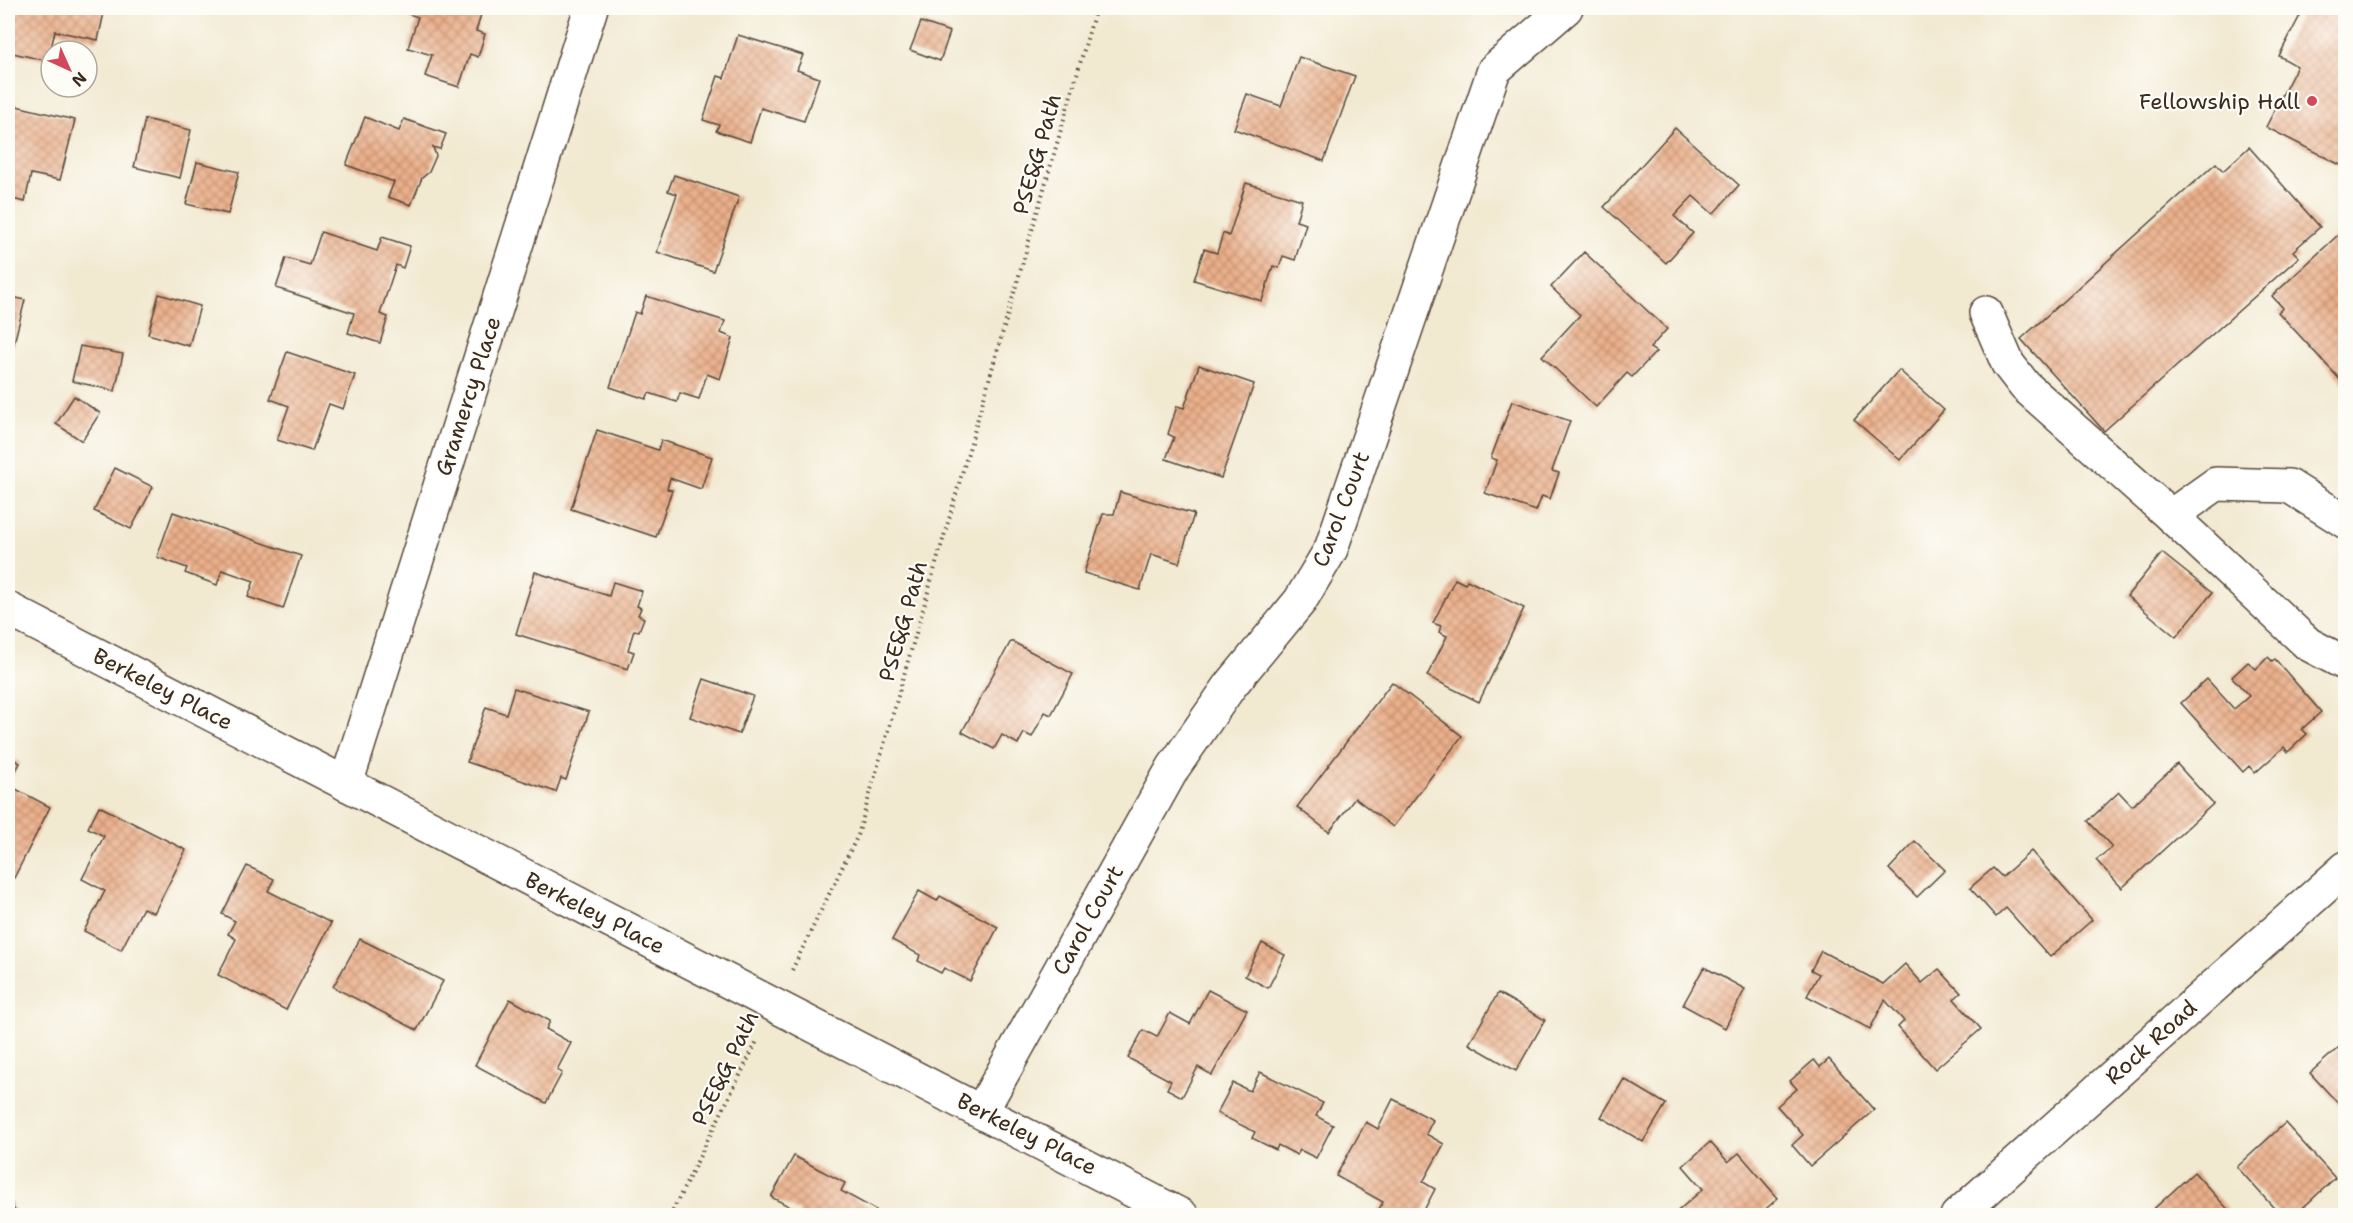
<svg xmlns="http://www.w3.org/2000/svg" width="2353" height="1223" font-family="'Shantell Sans',sans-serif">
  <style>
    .building { fill: url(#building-cross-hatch) }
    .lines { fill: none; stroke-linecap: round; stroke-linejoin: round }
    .minor-casing { stroke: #564739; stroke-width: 36 }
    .path { stroke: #564739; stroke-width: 4; stroke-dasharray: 1.5 4.5; stroke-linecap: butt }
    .minor { stroke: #fff; stroke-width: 33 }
    .poi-dot { fill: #d1495b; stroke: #fdfcf7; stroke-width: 2 }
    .labels { text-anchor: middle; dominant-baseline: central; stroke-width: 4.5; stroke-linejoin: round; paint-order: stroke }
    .poi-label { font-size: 22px; fill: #3b2a1e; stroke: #fdfcf7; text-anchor: end }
    .street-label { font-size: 22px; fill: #3b2a1e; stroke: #fdfcf7 }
  </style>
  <defs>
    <pattern id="building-cross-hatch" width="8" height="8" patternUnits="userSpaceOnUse" patternTransform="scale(1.5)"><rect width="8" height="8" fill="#ebb08b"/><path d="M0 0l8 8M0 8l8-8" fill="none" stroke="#c08f71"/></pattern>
  </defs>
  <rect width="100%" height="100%" fill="#fdfcf7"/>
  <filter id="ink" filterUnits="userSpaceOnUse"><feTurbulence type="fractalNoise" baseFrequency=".0167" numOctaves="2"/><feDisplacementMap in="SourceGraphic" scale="12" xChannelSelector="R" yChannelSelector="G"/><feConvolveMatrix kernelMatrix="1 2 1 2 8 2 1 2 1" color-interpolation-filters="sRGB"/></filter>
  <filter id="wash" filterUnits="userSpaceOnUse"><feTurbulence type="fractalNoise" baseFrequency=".008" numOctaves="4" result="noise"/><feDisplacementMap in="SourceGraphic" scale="24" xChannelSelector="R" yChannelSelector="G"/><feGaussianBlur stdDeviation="1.35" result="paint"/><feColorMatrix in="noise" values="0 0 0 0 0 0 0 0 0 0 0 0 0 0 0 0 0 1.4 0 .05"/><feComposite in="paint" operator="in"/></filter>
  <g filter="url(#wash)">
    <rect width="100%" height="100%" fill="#f2e9d1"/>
    <g id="blocks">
      <g class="building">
        <path d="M 8,8 L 105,8 L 98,40 L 55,31 L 48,61 L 8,52 Z"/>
        <path d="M 189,8 L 207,8 L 205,13 Z"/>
        <path d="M 403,8 L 483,8 L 476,31 L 485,34 L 478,57 L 470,54 L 459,87 L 425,76 L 432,55 L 408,48 L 418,17 L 402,12 Z"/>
        <path d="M 2304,8 L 2346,8 L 2346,168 L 2266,127 L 2297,66 L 2279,56 Z"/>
        <path d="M 921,22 L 950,32 L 940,61 L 910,50 Z"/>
        <path d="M 738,35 L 803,55 L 797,70 L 819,78 L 804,121 L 761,108 L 750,142 L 716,131 L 719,125 L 703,120 L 718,76 L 724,78 Z"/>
        <path d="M 1299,57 L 1355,76 L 1324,161 L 1234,129 L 1247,94 L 1281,106 Z"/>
        <path d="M 8,104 L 75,120 L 60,180 L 31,174 L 25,202 L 8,198 Z"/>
        <path d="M 365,117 L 399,131 L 404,119 L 446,134 L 440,149 L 433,147 L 436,156 L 429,172 L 422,178 L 411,205 L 388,197 L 394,182 L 346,165 Z"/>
        <path d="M 145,119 L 191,130 L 180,178 L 134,167 Z"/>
        <path d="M 1675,128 L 1739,185 L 1713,214 L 1693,196 L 1674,216 L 1693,233 L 1666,263 L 1604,207 Z"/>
        <path d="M 2249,147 L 2320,227 L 2293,251 L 2299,257 L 2104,431 L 2021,339 L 2216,163 L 2223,171 Z"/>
        <path d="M 197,162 L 239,172 L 228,214 L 186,204 Z"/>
        <path d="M 674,175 L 739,197 L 713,271 L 657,252 L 677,194 L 668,191 Z"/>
        <path d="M 1246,183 L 1302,200 L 1296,221 L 1306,224 L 1295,260 L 1283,256 L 1279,268 L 1273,266 L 1262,301 L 1194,280 L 1204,249 L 1217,253 L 1223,233 L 1229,236 Z"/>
        <path d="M 321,232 L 377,251 L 382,237 L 410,246 L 403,268 L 396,265 L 380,314 L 388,317 L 380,343 L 348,333 L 354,313 L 276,288 L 286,258 L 310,265 Z"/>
        <path d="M 2338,235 L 2346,243 L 2346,386 L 2278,312 L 2283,308 L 2272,296 Z"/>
        <path d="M 1584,252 L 1667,329 L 1650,348 L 1656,352 L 1632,377 L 1627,373 L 1596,407 L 1542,356 L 1580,315 L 1551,287 Z"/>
        <path d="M 159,294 L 200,306 L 189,346 L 148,334 Z"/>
        <path d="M 8,296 L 25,300 L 13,347 L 8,345 Z"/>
        <path d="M 646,296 L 725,321 L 721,333 L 733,338 L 720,379 L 707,374 L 699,399 L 680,393 L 677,402 L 649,393 L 646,399 L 610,387 L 635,312 L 640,314 Z"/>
        <path d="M 80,346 L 123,354 L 115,391 L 72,381 Z"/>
        <path d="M 287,352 L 355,375 L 343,409 L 329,404 L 312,451 L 277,440 L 289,406 L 270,399 Z"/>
        <path d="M 1199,365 L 1254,384 L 1221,478 L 1166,459 L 1174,437 L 1168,434 L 1177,406 L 1184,408 Z"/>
        <path d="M 1899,370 L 1944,410 L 1900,460 L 1854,420 Z"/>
        <path d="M 74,396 L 100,413 L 82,441 L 56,424 Z"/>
        <path d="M 1512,401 L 1570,421 L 1552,471 L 1559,473 L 1550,499 L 1542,496 L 1536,511 L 1485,493 L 1497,460 L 1491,458 Z"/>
        <path d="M 597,430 L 658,450 L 661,440 L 712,457 L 701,489 L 670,478 L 667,489 L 672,490 L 656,537 L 571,509 Z"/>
        <path d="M 115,468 L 153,487 L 131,529 L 94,511 Z"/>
        <path d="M 1120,492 L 1194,514 L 1179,563 L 1151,554 L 1140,590 L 1084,573 L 1103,514 L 1114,514 Z"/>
        <path d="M 173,512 L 301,556 L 283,609 L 248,597 L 254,581 L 222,570 L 217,585 L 185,573 L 187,568 L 157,557 Z"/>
        <path d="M 2162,553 L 2212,593 L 2176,637 L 2127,596 Z"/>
        <path d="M 535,572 L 609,596 L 613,582 L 642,591 L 637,606 L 641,608 L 638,615 L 644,618 L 639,631 L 634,630 L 628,650 L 634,652 L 628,669 L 516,634 Z"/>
        <path d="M 1455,579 L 1465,584 L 1467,580 L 1524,608 L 1479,702 L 1427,676 L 1447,636 L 1439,632 L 1441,626 L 1433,623 Z"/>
        <path d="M 1011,641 L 1073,674 L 1051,715 L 1045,712 L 1032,737 L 1024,733 L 1018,744 L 1002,735 L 994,749 L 962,732 Z"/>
        <path d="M 2268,657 L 2272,661 L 2275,659 L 2321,712 L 2302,729 L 2307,734 L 2288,752 L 2284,747 L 2255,773 L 2249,766 L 2243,772 L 2181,703 L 2207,679 L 2234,709 L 2249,696 L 2232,677 L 2248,662 L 2256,669 Z"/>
        <path d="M 704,679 L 753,696 L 739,734 L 690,717 Z"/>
        <path d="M 1392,682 L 1462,736 L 1393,827 L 1355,798 L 1329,832 L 1297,807 Z"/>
        <path d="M 514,688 L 589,712 L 566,780 L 561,778 L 556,792 L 467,762 L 486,707 L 506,714 Z"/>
        <path d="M 8,756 L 20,763 L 8,785 L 50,807 L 14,878 L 8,875 Z"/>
        <path d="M 2177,764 L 2213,804 L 2122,888 L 2096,860 L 2112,847 L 2088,821 L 2119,792 L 2132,806 Z"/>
        <path d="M 99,806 L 186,850 L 154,913 L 143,908 L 121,950 L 84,931 L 105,891 L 82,879 L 104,836 L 88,828 Z"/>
        <path d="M 1915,841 L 1945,870 L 1917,897 L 1889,869 Z"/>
        <path d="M 2031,851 L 2092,920 L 2050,957 L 2006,908 L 1996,917 L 1970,888 L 1993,868 L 2002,877 Z"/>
        <path d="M 247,866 L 274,879 L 268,891 L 331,923 L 286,1010 L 218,975 L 236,939 L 228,934 L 235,921 L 222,914 Z"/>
        <path d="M 919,891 L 937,901 L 940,896 L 998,927 L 970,981 L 944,968 L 941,973 L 918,961 L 920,955 L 892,940 Z"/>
        <path d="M 360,939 L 443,981 L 417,1030 L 333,987 Z"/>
        <path d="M 1262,943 L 1285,955 L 1268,988 L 1245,976 Z"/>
        <path d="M 1821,951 L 1883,984 L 1905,964 L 1922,983 L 1939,969 L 1961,993 L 1954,999 L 1981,1029 L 1935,1069 L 1898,1027 L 1904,1021 L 1885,1000 L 1870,1029 L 1807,996 L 1819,974 L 1811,970 Z"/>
        <path d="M 1704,967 L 1745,989 L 1725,1028 L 1683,1005 Z"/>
        <path d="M 1208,990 L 1247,1010 L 1212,1075 L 1198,1067 L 1182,1097 L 1167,1089 L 1171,1081 L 1128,1058 L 1143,1030 L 1157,1037 L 1170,1013 L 1190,1024 Z"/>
        <path d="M 1498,993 L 1545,1020 L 1516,1071 L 1469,1044 Z"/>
        <path d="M 510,999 L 550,1021 L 546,1029 L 571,1043 L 557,1070 L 562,1073 L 546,1103 L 475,1065 Z"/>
        <path d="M 2346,1041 L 2346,1112 L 2310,1073 Z"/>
        <path d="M 1829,1059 L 1874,1110 L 1810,1166 L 1792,1145 L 1803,1135 L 1777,1106 L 1797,1089 L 1790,1081 L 1814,1060 L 1820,1067 Z"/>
        <path d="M 1260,1072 L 1323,1103 L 1316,1116 L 1333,1125 L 1316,1158 L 1300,1150 L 1297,1155 L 1278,1145 L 1276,1150 L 1252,1138 L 1255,1132 L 1217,1113 L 1233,1083 L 1250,1091 Z"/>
        <path d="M 1624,1079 L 1666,1104 L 1643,1142 L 1601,1117 Z"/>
        <path d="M 1393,1099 L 1433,1120 L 1426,1134 L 1444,1144 L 1423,1182 L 1435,1189 L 1421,1216 L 1375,1216 L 1383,1202 L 1336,1176 L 1366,1122 L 1378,1129 Z"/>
        <path d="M 2285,1123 L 2335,1178 L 2294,1216 L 2281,1216 L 2237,1167 Z"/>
        <path d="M 1710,1142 L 1728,1162 L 1739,1153 L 1778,1198 L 1758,1216 L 1672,1216 L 1703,1189 L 1683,1166 Z"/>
        <path d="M 794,1156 L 845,1183 L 841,1191 L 876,1210 L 873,1216 L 798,1216 L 800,1212 L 771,1197 Z"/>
        <path d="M 2194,1172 L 2234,1216 L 2146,1216 Z"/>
        <path d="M 8,1200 L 11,1201 L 14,1210 L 24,1216 L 8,1216 Z"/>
      </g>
    </g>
  </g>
  <g filter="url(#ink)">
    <use href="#blocks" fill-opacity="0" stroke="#564739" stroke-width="1.5"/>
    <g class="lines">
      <defs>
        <g id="minor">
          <path d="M 1986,313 L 2008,364 L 2025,386 L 2171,516"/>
          <path d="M 2346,522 L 2289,486 L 2216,484 L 2171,516 L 2308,644 L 2346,664"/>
          <path d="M 8,609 L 1182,1216"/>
          <path d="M 346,784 L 591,8"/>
          <path d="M 982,1110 L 1173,768 L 1230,686 L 1300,601 L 1331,549 L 1494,70 L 1566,8"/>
          <path d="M 1957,1216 L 2346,868"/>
        </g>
      </defs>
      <use href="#minor" class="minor-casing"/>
      <g class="path">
        <path d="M 792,970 L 858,835 L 1096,8"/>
        <path d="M 670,1216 L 758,1039"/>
      </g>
      <use href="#minor" class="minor"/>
    </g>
  </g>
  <circle class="poi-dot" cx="2312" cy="101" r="6"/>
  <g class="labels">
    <g class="poi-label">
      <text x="2300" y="101">Fellowship Hall</text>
    </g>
    <g class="street-label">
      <text transform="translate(1037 154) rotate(-74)">PSE&amp;G Path</text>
      <text transform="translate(468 396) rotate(-72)">Gramercy Place</text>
      <text transform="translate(1341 509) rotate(-69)">Carol Court</text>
      <text transform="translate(903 621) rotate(-74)">PSE&amp;G Path</text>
      <text transform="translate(163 689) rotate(27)">Berkeley Place</text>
      <text transform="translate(595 913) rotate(27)">Berkeley Place</text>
      <text transform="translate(1088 920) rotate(-61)">Carol Court</text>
      <text transform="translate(2151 1042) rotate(-42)">Rock Road</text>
      <text transform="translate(725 1068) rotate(-64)">PSE&amp;G Path</text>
      <text transform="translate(1027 1134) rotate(27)">Berkeley Place</text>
    </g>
  </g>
  <rect width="2353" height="1223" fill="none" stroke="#fdfcf7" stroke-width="30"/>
  <g transform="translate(69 69) rotate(135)"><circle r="28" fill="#fdfcf7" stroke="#afa8a0" stroke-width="1.5"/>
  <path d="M0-4.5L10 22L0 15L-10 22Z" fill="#d1495b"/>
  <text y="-9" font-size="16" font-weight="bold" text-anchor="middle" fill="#3b2a1e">N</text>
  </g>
</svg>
